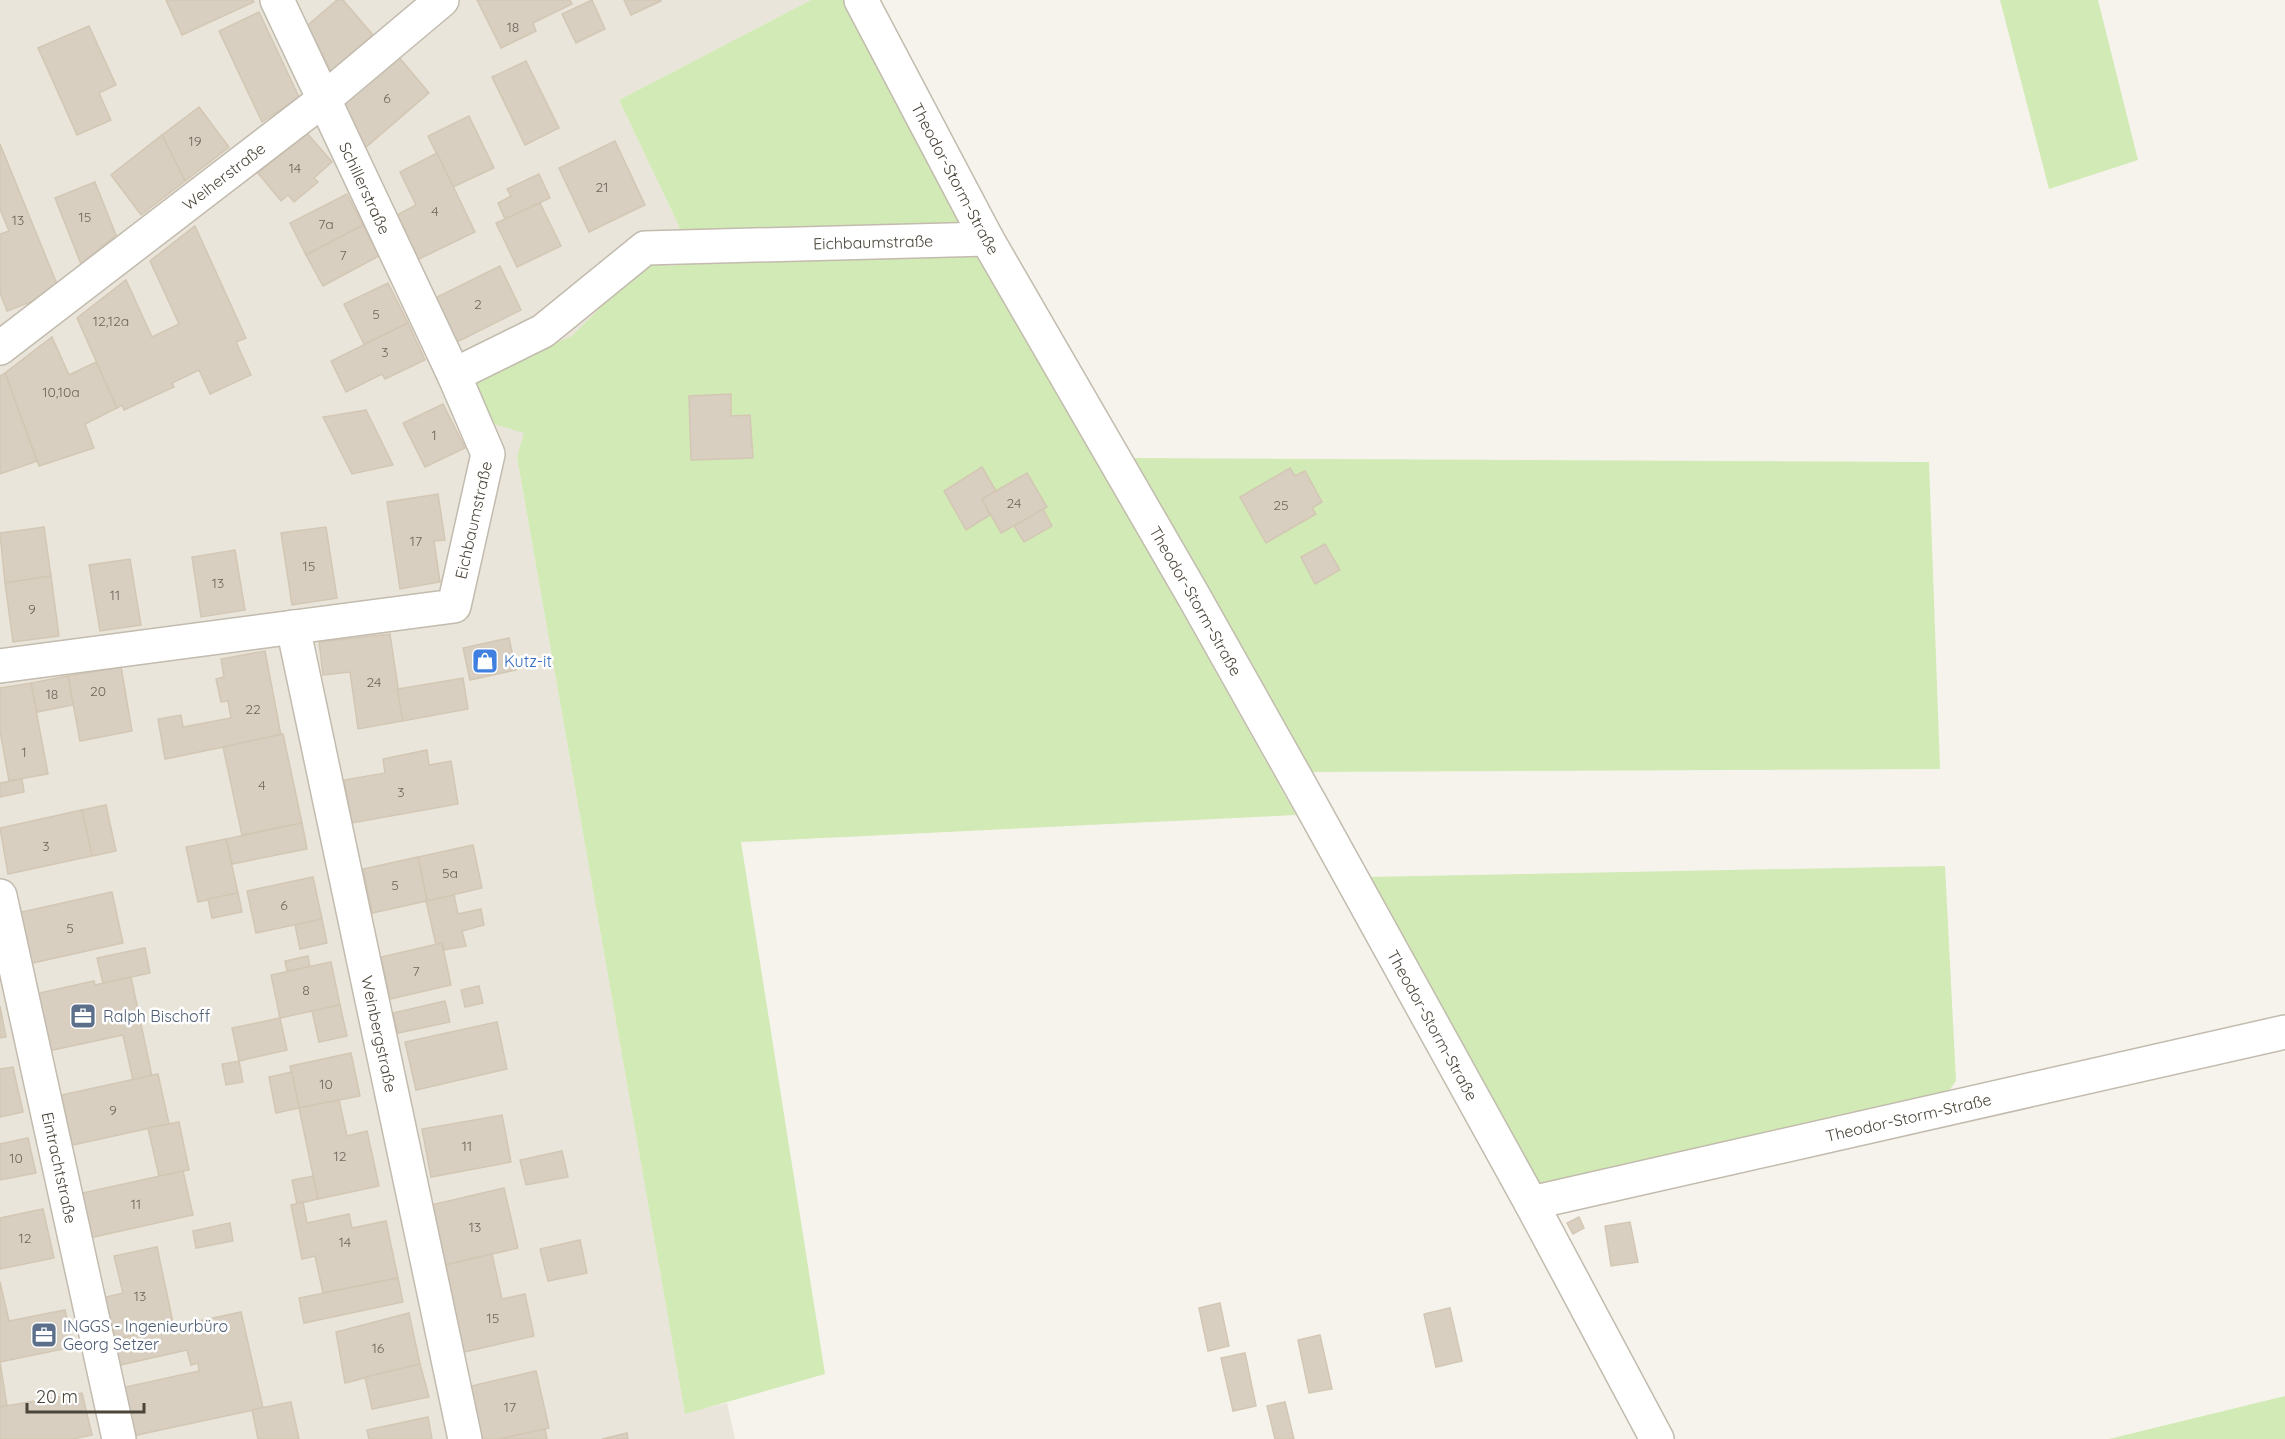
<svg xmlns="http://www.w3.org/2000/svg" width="2285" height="1439" font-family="Quicksand,sans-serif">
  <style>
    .residential { fill: #eae5da }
    .green { fill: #d2eab5 }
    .building { fill: #d8cfc1; stroke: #d3c7b4; stroke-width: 1.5 }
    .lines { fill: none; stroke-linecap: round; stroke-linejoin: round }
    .minor-casing { stroke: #c2bbae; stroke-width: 36 }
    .minor { stroke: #fff; stroke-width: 33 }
    .labels { text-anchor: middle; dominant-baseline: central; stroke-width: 5; stroke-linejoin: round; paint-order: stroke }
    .number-label { font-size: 14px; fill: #6e675b }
    .street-label { font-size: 16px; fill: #4b4439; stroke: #fff }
    .shop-label { font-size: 16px; fill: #366cbe; stroke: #fff; text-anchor: start }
    .service-label { font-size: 16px; fill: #4e5e75; stroke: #fff; text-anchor: start }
  </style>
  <rect width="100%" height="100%" fill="#f6f3ec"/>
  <path class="residential" d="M 0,0 L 811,0 L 619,100 L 679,226 L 674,267 L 517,457 L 685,1413 L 727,1403 L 735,1439 L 0,1439 Z"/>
  <g class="green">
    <path d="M 811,0 L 849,0 L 953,203 L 1296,815 L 741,842 L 825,1374 L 685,1414 L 517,457 L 524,433 L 484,421 L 474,396 L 479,377 L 572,336 L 644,264 L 674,266 L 679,226 L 619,100 Z"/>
    <path d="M 2000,0 L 2098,0 L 2138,160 L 2049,189 Z"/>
    <path d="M 1128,458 L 1929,462 L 1940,769 L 1302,772 Z"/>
    <path d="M 1945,866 L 1956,1081 L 1940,1103 L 1545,1186 L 1528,1177 L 1364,877 Z"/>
    <path d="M 2285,1396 L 2285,1439 L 2109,1439 Z"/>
  </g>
  <g class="building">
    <path d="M 166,0 L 253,0 L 254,2 L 182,35 Z"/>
    <path d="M 337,0 L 343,0 L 373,35 L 331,71 L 307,26 Z"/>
    <path d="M 477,0 L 570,0 L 572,4 L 533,23 L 536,31 L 501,48 Z"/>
    <path d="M 592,0 L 605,29 L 576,43 L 562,14 Z"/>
    <path d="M 624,0 L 661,0 L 661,1 L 631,15 Z"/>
    <path d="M 259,12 L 299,97 L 262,122 L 219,31 Z"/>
    <path d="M 89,26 L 116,85 L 99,93 L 111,120 L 77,135 L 38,48 Z"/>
    <path d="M 398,56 L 429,93 L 365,148 L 344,103 Z"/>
    <path d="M 526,61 L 559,128 L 525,145 L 492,77 Z"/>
    <path d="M 199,107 L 229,147 L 185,181 L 162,135 Z"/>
    <path d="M 469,116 L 494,168 L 453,187 L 428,136 Z"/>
    <path d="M 307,133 L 332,162 L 314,178 L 318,182 L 294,202 L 288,195 L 281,201 L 258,173 Z"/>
    <path d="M 162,135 L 185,181 L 141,215 L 111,175 Z"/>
    <path d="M 615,141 L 645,205 L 589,232 L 559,168 Z"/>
    <path d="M 0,144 L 57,284 L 38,299 L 7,311 L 0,293 L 0,234 L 9,231 L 0,209 Z"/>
    <path d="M 437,153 L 475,232 L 417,260 L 395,216 L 416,205 L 400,172 Z"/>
    <path d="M 539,174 L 550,198 L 505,219 L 498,203 L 511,196 L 507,189 Z"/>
    <path d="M 95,182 L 116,235 L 81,264 L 55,198 Z"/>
    <path d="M 347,194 L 363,225 L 306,255 L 290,223 Z"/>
    <path d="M 540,203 L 561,246 L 517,267 L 496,223 Z"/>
    <path d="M 363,225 L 379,256 L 323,286 L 306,255 Z"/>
    <path d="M 195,226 L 246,338 L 236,342 L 251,375 L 210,394 L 199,370 L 172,383 L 174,387 L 124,410 L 122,405 L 117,408 L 77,318 L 126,280 L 152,337 L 179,324 L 150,261 Z"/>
    <path d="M 500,266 L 521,310 L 457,342 L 435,298 Z"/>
    <path d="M 388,283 L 408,323 L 364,344 L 344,304 Z"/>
    <path d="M 408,323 L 425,360 L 385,379 L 382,374 L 346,392 L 331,361 Z"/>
    <path d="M 52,337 L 69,375 L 96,362 L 117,408 L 85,424 L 94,448 L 39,466 L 5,373 Z"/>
    <path d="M 5,373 L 37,461 L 0,474 L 0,376 Z"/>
    <path d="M 731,394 L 731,416 L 750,415 L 753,458 L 691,460 L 689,396 Z"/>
    <path d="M 443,404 L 465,448 L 425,467 L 403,423 Z"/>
    <path d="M 366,410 L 393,465 L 352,474 L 323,417 Z"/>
    <path d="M 982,467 L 996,491 L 982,499 L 990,515 L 966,530 L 944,491 Z"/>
    <path d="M 1290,468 L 1295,476 L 1305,471 L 1322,502 L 1312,508 L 1316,514 L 1266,543 L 1240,497 Z"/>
    <path d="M 1027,473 L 1047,507 L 1001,533 L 982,499 Z"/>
    <path d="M 438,494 L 445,540 L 434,541 L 440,582 L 400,589 L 387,502 Z"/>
    <path d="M 1043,509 L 1052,526 L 1024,542 L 1014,526 Z"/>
    <path d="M 44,527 L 51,576 L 5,583 L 0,533 Z"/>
    <path d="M 326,527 L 337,598 L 292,605 L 281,533 Z"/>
    <path d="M 1325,544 L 1340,570 L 1315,584 L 1301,557 Z"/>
    <path d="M 235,550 L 245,610 L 201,617 L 192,557 Z"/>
    <path d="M 130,559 L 141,625 L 100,631 L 89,565 Z"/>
    <path d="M 51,576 L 59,636 L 13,642 L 5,583 Z"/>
    <path d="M 390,634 L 403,721 L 358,729 L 350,672 L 323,675 L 319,642 Z"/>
    <path d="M 509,638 L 516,670 L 470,680 L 463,648 Z"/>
    <path d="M 265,651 L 281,735 L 165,759 L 158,719 L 181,715 L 183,727 L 231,718 L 228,701 L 221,702 L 216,679 L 224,677 L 221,659 Z"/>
    <path d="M 121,667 L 132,731 L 80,741 L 68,676 Z"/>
    <path d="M 68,676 L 73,705 L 37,712 L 31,683 Z"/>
    <path d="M 463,678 L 468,709 L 403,721 L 397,689 Z"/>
    <path d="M 31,683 L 48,774 L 9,781 L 0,731 L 0,688 Z"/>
    <path d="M 283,734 L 302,823 L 242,835 L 223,747 Z"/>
    <path d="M 427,750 L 429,765 L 451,761 L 458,804 L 352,823 L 344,780 L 385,773 L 383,759 Z"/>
    <path d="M 22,779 L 24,792 L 0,797 L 0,783 Z"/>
    <path d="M 106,805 L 116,851 L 92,856 L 82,810 Z"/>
    <path d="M 82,810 L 92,856 L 8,874 L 0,828 Z"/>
    <path d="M 302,823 L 307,849 L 232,864 L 226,839 Z"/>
    <path d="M 226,839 L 238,893 L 198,902 L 186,847 Z"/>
    <path d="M 473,845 L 482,888 L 427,901 L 418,857 Z"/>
    <path d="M 418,857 L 427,901 L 372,913 L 363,869 Z"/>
    <path d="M 313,877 L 322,919 L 256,933 L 247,891 Z"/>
    <path d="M 112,892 L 123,943 L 28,964 L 17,913 Z"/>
    <path d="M 238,893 L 242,912 L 212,918 L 208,899 Z"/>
    <path d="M 454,895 L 458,914 L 481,909 L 484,925 L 462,931 L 466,946 L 444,950 L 442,943 L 436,945 L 426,901 Z"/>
    <path d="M 322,919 L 327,943 L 300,949 L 295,925 Z"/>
    <path d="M 442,943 L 451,985 L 390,999 L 381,957 Z"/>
    <path d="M 145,948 L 150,973 L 103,983 L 97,958 Z"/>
    <path d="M 308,956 L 310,967 L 287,971 L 285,961 Z"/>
    <path d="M 331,962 L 340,1005 L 280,1018 L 271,975 Z"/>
    <path d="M 131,977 L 152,1076 L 133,1080 L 123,1035 L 48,1051 L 35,994 L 94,981 L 95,985 Z"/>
    <path d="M 479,986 L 483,1003 L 465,1007 L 461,990 Z"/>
    <path d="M 445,1001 L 450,1022 L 398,1033 L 393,1013 Z"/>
    <path d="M 340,1005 L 347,1036 L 319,1042 L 312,1011 Z"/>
    <path d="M 0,1006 L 6,1037 L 0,1038 Z"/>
    <path d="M 280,1018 L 287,1050 L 239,1061 L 232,1028 Z"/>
    <path d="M 497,1022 L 507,1069 L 416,1090 L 405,1042 Z"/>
    <path d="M 351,1053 L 360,1096 L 299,1108 L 290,1066 Z"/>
    <path d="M 239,1061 L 243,1082 L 226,1085 L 222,1064 Z"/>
    <path d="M 13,1067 L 23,1112 L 0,1117 L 0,1069 Z"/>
    <path d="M 292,1072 L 299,1108 L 276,1113 L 269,1077 Z"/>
    <path d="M 158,1074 L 169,1124 L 68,1146 L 57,1096 Z"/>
    <path d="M 339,1100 L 347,1136 L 367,1131 L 379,1186 L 318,1199 L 299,1108 Z"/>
    <path d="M 502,1115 L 511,1162 L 431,1177 L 422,1129 Z"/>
    <path d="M 179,1122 L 189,1170 L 159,1176 L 148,1128 Z"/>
    <path d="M 28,1138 L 36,1173 L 0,1180 L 0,1144 Z"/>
    <path d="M 562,1151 L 568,1177 L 526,1185 L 520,1160 Z"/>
    <path d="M 183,1171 L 193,1215 L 89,1238 L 78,1194 Z"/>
    <path d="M 313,1176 L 318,1199 L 297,1204 L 292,1180 Z"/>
    <path d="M 504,1188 L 518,1248 L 445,1265 L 431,1205 Z"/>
    <path d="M 303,1202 L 307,1223 L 349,1214 L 352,1228 L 386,1221 L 398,1278 L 323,1293 L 315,1256 L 302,1259 L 291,1205 Z"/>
    <path d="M 43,1209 L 54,1258 L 0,1269 L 0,1218 Z"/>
    <path d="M 1579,1217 L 1584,1228 L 1573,1234 L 1567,1223 Z"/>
    <path d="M 1630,1222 L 1638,1262 L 1611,1266 L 1605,1226 Z"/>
    <path d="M 230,1223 L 233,1241 L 196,1248 L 193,1231 Z"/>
    <path d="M 580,1240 L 587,1273 L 548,1281 L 540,1249 Z"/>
    <path d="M 157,1247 L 174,1327 L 111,1340 L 102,1298 L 123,1293 L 114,1256 Z"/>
    <path d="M 492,1254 L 502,1299 L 525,1294 L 534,1336 L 464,1352 L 445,1265 Z"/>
    <path d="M 398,1278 L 403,1302 L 304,1323 L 299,1298 Z"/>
    <path d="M 0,1282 L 9,1321 L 65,1310 L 73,1347 L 0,1362 Z"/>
    <path d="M 1220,1303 L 1229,1346 L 1208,1351 L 1199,1308 Z"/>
    <path d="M 1450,1308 L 1462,1361 L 1436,1367 L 1424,1314 Z"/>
    <path d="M 241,1312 L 263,1408 L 132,1436 L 121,1388 L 199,1371 L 198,1363 L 191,1365 L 187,1350 L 116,1366 L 111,1340 Z"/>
    <path d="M 409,1313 L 420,1364 L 345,1383 L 336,1332 Z"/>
    <path d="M 1320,1335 L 1332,1389 L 1309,1393 L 1298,1340 Z"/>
    <path d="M 1245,1353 L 1256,1406 L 1233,1411 L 1221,1358 Z"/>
    <path d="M 0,1362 L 7,1406 L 0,1407 Z"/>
    <path d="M 420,1364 L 429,1397 L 372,1409 L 365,1377 Z"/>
    <path d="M 536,1371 L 549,1428 L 499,1439 L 482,1439 L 471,1386 Z"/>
    <path d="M 82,1393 L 92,1435 L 73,1439 L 0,1439 L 0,1407 Z"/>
    <path d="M 291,1402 L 299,1439 L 258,1439 L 252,1410 Z"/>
    <path d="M 1285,1402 L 1294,1439 L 1275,1439 L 1267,1406 Z"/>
    <path d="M 428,1417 L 432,1439 L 369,1439 L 367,1430 Z"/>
    <path d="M 545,1429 L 547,1439 L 499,1439 Z"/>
    <path d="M 627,1433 L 628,1439 L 602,1439 Z"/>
  </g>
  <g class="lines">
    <defs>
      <g id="minor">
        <path id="s1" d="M 861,0 L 987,239 L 1193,595 L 1310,803 L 1531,1203 L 1657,1439"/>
        <path id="s2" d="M 0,348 L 323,100 L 442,0"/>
        <path id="s3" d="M 454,375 L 543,331 L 645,248 L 987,239"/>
        <path id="s4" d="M 293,627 L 465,1439"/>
        <path id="s5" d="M 0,666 L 454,606 L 488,454 L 454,375 L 277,0"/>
        <path id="s6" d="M 0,896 L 119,1439"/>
        <path id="s7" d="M 1531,1203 L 2285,1032"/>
      </g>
    </defs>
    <use href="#minor" class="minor-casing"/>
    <use href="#minor" class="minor"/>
  </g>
  <defs>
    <symbol id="shop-square" viewBox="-11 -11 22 22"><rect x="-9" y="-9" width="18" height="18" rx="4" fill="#3f7fe0" stroke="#fff"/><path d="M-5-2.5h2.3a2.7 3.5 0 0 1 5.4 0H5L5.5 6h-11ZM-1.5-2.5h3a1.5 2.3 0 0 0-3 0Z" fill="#fff"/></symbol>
    <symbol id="office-square" viewBox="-11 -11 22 22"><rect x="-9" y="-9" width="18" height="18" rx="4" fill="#5c6f8a" stroke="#fff"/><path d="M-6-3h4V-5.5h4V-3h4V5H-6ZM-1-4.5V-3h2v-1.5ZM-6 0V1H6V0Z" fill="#fff"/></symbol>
  </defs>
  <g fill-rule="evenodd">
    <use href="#shop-square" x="470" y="646" width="30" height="30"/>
    <use href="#office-square" x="68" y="1001" width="30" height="30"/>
    <use href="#office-square" x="29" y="1320" width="30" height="30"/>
  </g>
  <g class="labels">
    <g class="number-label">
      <text x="513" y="27">18</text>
      <text x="387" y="98">6</text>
      <text x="195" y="141">19</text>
      <text x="295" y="168">14</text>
      <text x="602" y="187">21</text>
      <text x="435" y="211">4</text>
      <text x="85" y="217">15</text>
      <text x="18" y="220">13</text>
      <text x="326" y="224">7a</text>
      <text x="343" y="255">7</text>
      <text x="478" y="304">2</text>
      <text x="376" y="314">5</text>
      <text x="111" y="321">12,12a</text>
      <text x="385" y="352">3</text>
      <text x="61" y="392">10,10a</text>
      <text x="434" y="435">1</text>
      <text x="1014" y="503">24</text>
      <text x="1281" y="505">25</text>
      <text x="416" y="541">17</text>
      <text x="309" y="566">15</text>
      <text x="218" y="583">13</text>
      <text x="115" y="595">11</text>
      <text x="32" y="609">9</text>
      <text x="374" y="682">24</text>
      <text x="98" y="691">20</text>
      <text x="52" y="694">18</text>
      <text x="253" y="709">22</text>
      <text x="24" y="752">1</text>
      <text x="262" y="785">4</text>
      <text x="401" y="792">3</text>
      <text x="46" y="846">3</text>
      <text x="450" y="873">5a</text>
      <text x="395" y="885">5</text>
      <text x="284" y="905">6</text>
      <text x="70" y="928">5</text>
      <text x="416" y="971">7</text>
      <text x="306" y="990">8</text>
      <text x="326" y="1084">10</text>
      <text x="113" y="1110">9</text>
      <text x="467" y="1146">11</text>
      <text x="340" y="1156">12</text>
      <text x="16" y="1158">10</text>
      <text x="136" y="1204">11</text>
      <text x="475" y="1227">13</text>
      <text x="25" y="1238">12</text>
      <text x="345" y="1242">14</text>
      <text x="140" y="1296">13</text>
      <text x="493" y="1318">15</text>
      <text x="378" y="1348">16</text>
      <text x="510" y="1407">17</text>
    </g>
    <g class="street-label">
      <text stroke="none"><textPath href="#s2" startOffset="282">Weiherstraße</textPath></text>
      <text stroke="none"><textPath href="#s1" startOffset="202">Theodor-Storm-Straße</textPath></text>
      <text transform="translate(365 188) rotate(65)">Schillerstraße</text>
      <text stroke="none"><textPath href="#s3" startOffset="459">Eichbaumstraße</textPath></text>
      <text stroke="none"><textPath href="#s5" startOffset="546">Eichbaumstraße</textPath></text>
      <text stroke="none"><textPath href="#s1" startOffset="688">Theodor-Storm-Straße</textPath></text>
      <text stroke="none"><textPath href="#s1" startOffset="1174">Theodor-Storm-Straße</textPath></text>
      <text stroke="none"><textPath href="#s4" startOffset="416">Weinbergstraße</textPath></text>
      <text stroke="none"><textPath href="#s7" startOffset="387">Theodor-Storm-Straße</textPath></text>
      <text stroke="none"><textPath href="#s6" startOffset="278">Eintrachtstraße</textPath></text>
    </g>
    <g class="shop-label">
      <text x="504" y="661">Kutz-it</text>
    </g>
    <g class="service-label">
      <text x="103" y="1016">Ralph Bischoff</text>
      <text x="63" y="1326">INGGS - Ingenieurbüro<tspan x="63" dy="18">Georg Setzer</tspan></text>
    </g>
  </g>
  <path d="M27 1403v9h117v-9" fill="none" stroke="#4b4439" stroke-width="3"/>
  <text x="36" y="1403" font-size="18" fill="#4b4439" stroke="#ffffff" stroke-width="4.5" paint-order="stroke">20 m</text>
</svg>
